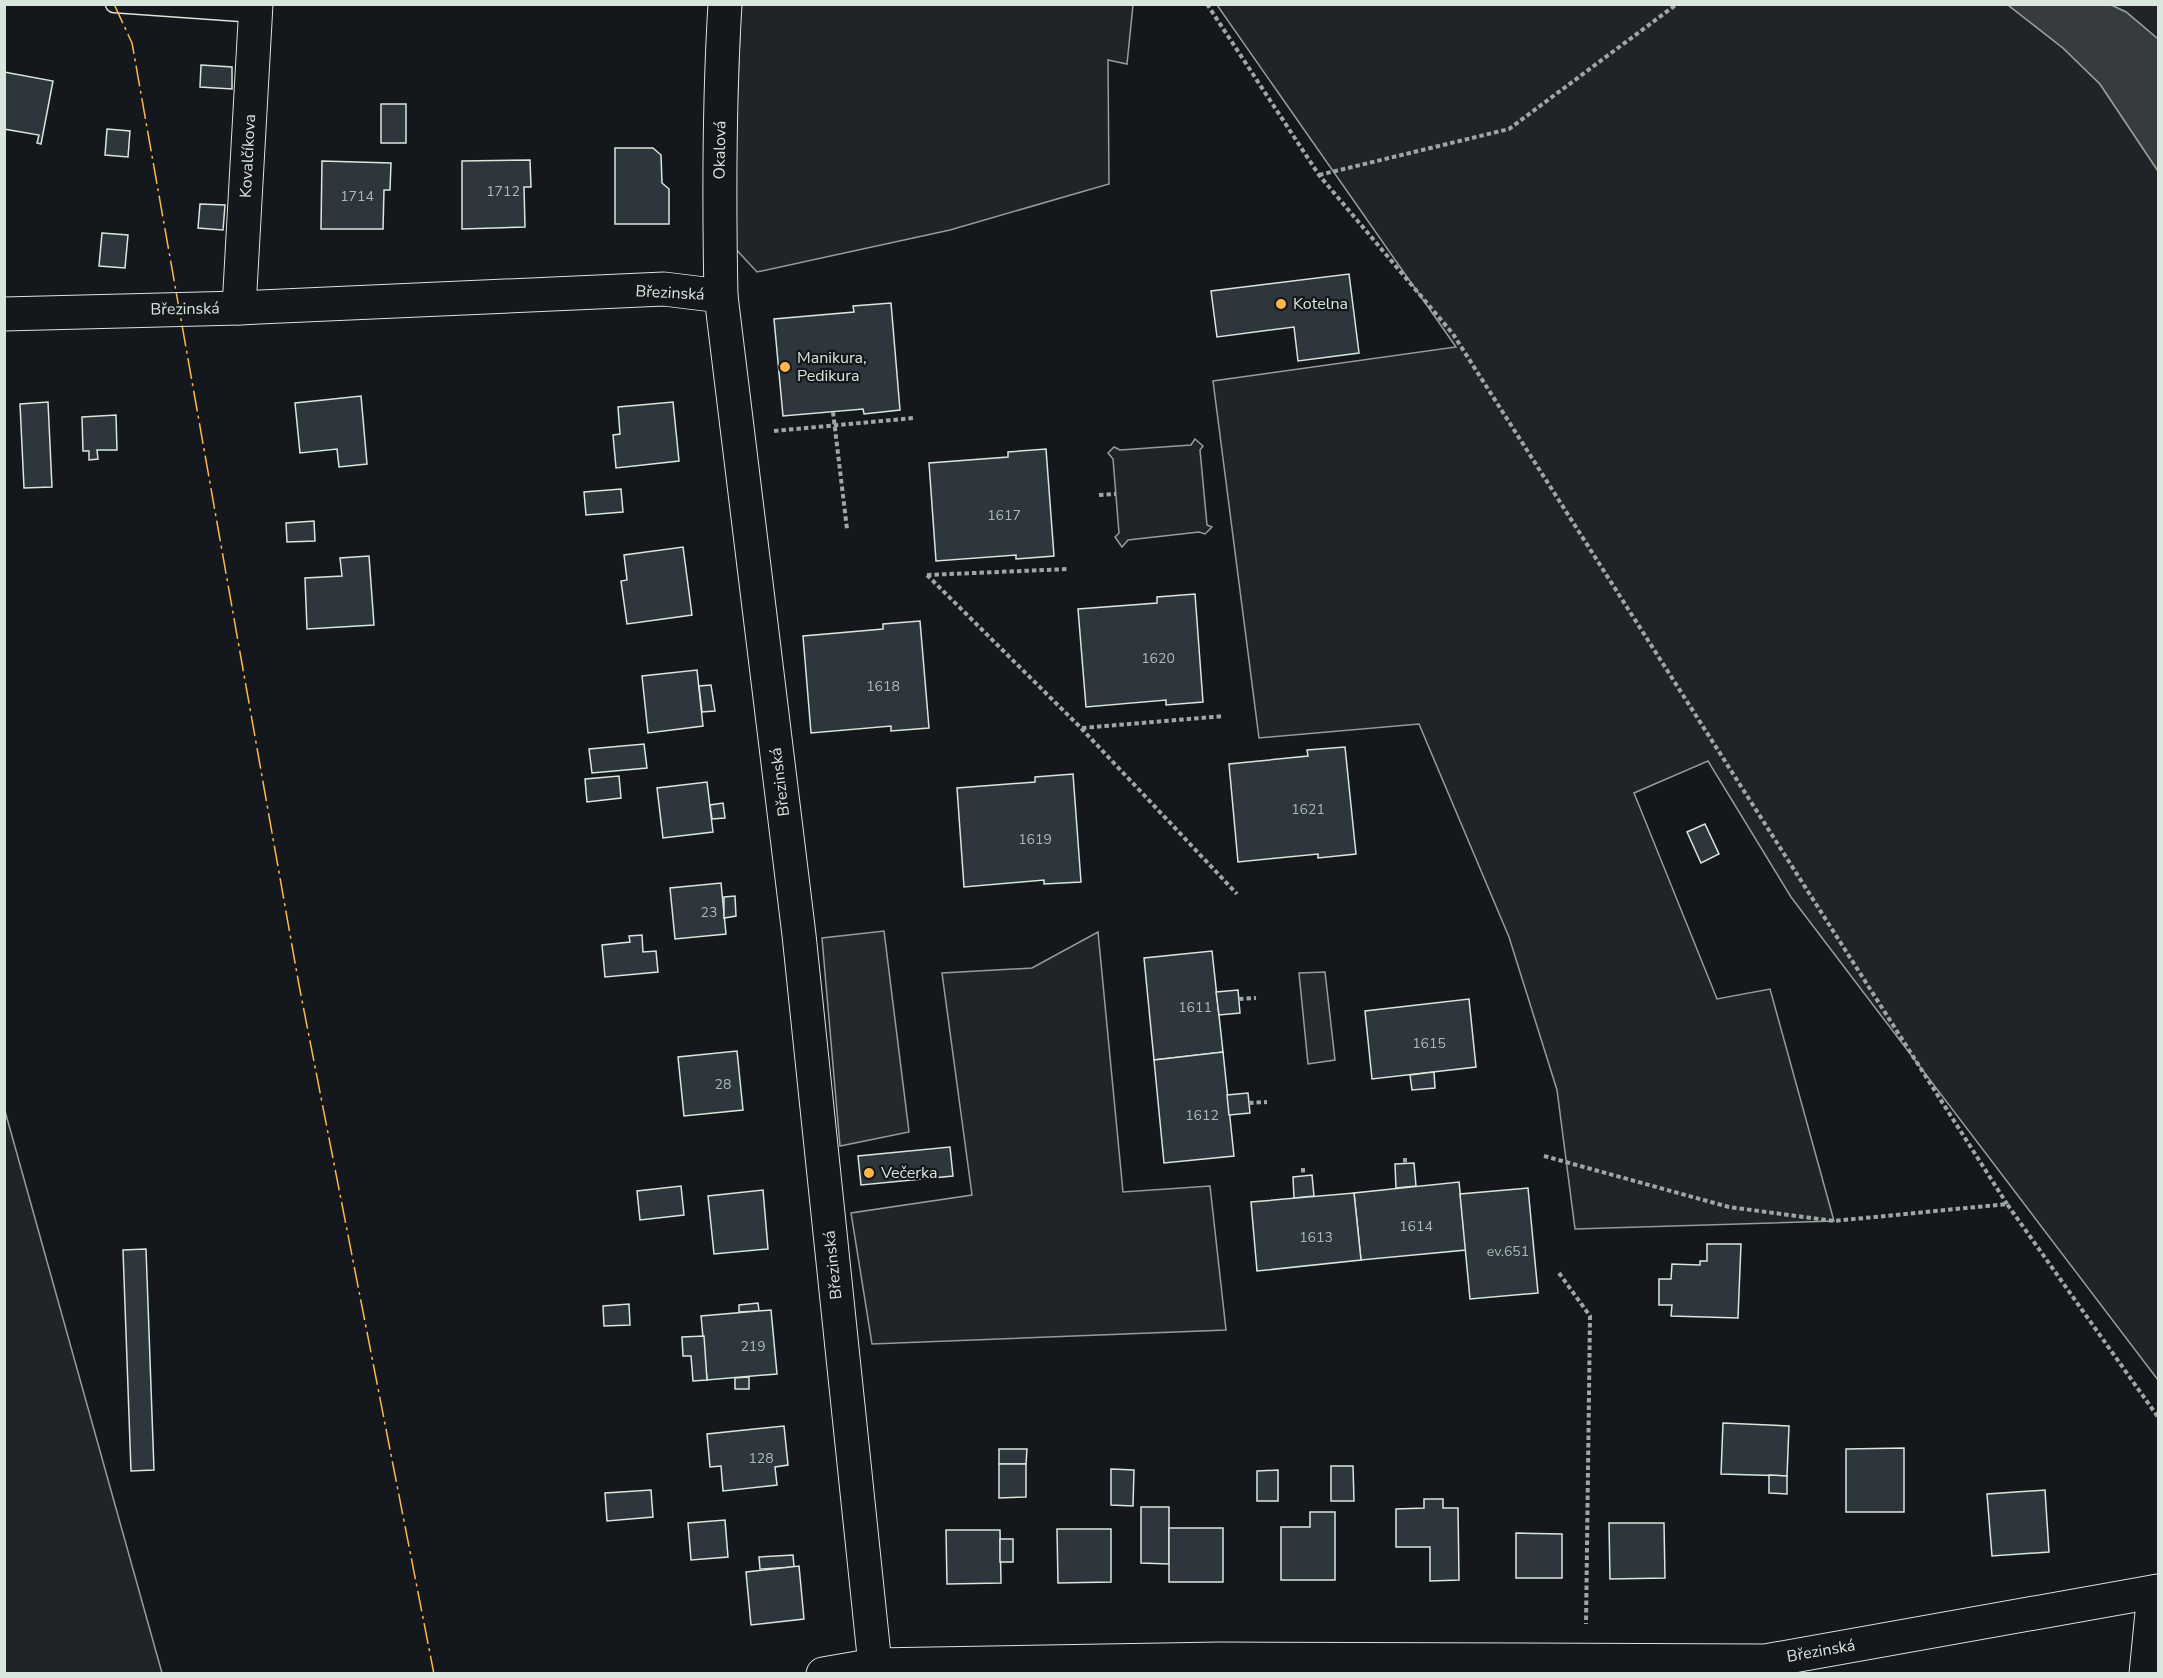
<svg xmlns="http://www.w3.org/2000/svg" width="2163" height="1678" font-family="'Nunito Sans',sans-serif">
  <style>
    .green { fill: #202428; stroke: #939e99; stroke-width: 1.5 }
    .parking { fill: #24282b; stroke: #939e99; stroke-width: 1.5 }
    .water { fill: #363b3e; stroke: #939e99; stroke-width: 1.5 }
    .building { fill: #2c363c; stroke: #d8e6dc; stroke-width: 1.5 }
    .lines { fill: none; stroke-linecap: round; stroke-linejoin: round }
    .lane-casing { stroke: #d8e6dc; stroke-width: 19 }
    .street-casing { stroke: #d8e6dc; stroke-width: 35 }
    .path { stroke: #9da8a2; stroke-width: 4; stroke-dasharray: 4.5 3; stroke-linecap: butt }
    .lane { stroke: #14181c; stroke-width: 16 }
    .street { stroke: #14181c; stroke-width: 33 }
    .power { stroke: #ffb74d; stroke-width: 1.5; stroke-dasharray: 21 4.5 3 4.5; stroke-linecap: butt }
    .poi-dot { fill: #ffb74d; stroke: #14181c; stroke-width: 2 }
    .labels { text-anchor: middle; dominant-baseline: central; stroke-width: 4.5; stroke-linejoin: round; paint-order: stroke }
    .number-label { font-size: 14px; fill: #adbab4 }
    .street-label { font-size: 16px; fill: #d8e6dc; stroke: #14181c }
    .poi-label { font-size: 16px; fill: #d8e6dc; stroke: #14181c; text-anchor: start }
  </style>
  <rect width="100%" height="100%" fill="#14181c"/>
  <g class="green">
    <path d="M 741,5 L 1133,5 L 1127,64 L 1108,60 L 1109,184 L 950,230 L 757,272 L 732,245 Z"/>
    <path d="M 1217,5 L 2008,5 L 2063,48 L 2100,84 L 2158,171 L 2158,1380 L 1791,897 L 1708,761 L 1634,793 L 1717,999 L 1770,989 L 1834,1221 L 1575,1229 L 1557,1090 L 1509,937 L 1419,724 L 1259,738 L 1213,381 L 1456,347 Z"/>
    <path d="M 2111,5 L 2158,5 L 2158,39 L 2126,12 Z"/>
    <path d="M 1195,439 L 1203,446 L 1200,450 L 1207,525 L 1212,527 L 1205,534 L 1199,532 L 1128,540 L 1122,547 L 1115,537 L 1119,533 L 1113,459 L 1108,453 L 1114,447 L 1120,450 L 1191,445 Z"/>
    <path d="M 1098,932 L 1123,1192 L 1210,1186 L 1226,1330 L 872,1344 L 851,1213 L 972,1195 L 942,973 L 1032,968 Z"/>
    <path d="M 5,1111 L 162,1673 L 5,1673 Z"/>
  </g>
  <g class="parking">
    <path d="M 884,931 L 909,1132 L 840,1146 L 822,938 Z"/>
    <path d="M 1325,972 L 1335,1060 L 1308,1064 L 1299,973 Z"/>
  </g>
  <path class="water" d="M 2008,5 L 2111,5 L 2126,12 L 2158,39 L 2158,171 L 2100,84 L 2063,48 Z"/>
  <g class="building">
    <path d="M 201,65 L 232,67 L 232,89 L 200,87 Z"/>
    <path d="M 4,72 L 53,81 L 41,144 L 37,143 L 39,135 L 4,129 Z"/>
    <rect x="381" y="104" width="25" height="39"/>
    <path d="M 107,129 L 130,131 L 128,157 L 105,155 Z"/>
    <path d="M 615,148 L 653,148 L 661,155 L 662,183 L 669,189 L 669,224 L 615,224 Z"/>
    <path d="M 530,160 L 531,187 L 524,187 L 525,227 L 462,229 L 462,161 Z"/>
    <path d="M 322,161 L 391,163 L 390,190 L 384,190 L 383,229 L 321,229 Z"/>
    <path d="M 200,204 L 225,205 L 223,230 L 198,228 Z"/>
    <path d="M 102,233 L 128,235 L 125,268 L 99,266 Z"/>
    <path d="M 1349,274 L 1359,353 L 1298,361 L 1294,327 L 1217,337 L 1211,291 Z"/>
    <path d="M 891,303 L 900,410 L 864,414 L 863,409 L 783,416 L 774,319 L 854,312 L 853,306 Z"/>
    <path d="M 361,396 L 367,464 L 339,467 L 337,449 L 300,453 L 295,403 Z"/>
    <path d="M 48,402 L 52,487 L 24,488 L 20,404 Z"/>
    <path d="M 673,402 L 679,461 L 616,468 L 613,435 L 620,434 L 618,407 Z"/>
    <path d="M 116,415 L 117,450 L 97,450 L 98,459 L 89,460 L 89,451 L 83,451 L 82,417 Z"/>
    <path d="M 1046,449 L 1054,556 L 1016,559 L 1016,555 L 936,561 L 929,463 L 1008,457 L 1008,452 Z"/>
    <path d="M 621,489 L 623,512 L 586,515 L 584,492 Z"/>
    <path d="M 314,521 L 315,541 L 287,542 L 286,523 Z"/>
    <path d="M 683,547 L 692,615 L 627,624 L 621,581 L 627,580 L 624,555 Z"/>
    <path d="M 369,556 L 374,625 L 307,629 L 305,578 L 342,576 L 340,558 Z"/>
    <path d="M 1195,594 L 1203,702 L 1166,705 L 1166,700 L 1086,707 L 1078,609 L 1157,603 L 1157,597 Z"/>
    <path d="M 920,621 L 929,728 L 891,731 L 891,726 L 811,733 L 803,636 L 883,629 L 883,624 Z"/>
    <path d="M 697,670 L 703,726 L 648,733 L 642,676 Z"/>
    <path d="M 711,685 L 715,711 L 702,712 L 699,686 Z"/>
    <path d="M 644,744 L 647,768 L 592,773 L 589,749 Z"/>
    <path d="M 1345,747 L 1356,854 L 1318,858 L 1318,854 L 1238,862 L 1229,764 L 1308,756 L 1307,750 Z"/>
    <path d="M 1073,774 L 1081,882 L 1044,884 L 1044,880 L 964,887 L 957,788 L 1035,782 L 1035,777 Z"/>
    <path d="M 619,776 L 621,798 L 587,802 L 585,779 Z"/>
    <path d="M 707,782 L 713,832 L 663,838 L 657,788 Z"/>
    <path d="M 723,803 L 725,818 L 712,819 L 710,805 Z"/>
    <path d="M 1705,824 L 1719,854 L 1701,863 L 1687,832 Z"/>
    <path d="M 721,883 L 726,934 L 675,939 L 670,888 Z"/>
    <path d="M 735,896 L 736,916 L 724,918 L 724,897 Z"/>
    <path d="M 642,935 L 643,952 L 656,951 L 658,972 L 605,977 L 602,945 L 630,942 L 629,936 Z"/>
    <path d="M 1212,951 L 1223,1052 L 1154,1060 L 1144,958 Z"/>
    <path d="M 1238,990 L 1240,1013 L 1219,1015 L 1216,992 Z"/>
    <path d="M 1469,999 L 1476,1067 L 1372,1079 L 1365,1011 Z"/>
    <path d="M 737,1051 L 743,1110 L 684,1116 L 678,1057 Z"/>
    <path d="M 1223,1052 L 1234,1156 L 1164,1163 L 1154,1060 Z"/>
    <path d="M 1434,1072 L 1435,1088 L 1412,1090 L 1410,1075 Z"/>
    <path d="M 1248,1093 L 1250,1113 L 1229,1115 L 1227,1095 Z"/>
    <path d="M 950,1147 L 953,1176 L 861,1185 L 858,1156 Z"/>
    <path d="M 1414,1163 L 1416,1186 L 1396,1188 L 1395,1164 Z"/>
    <path d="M 1312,1175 L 1314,1196 L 1294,1198 L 1293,1177 Z"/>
    <path d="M 1459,1182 L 1466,1250 L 1361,1260 L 1354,1193 Z"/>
    <path d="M 681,1186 L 684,1215 L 640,1220 L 637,1191 Z"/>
    <path d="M 1528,1188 L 1538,1293 L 1470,1299 L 1460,1194 Z"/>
    <path d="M 763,1190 L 768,1249 L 714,1254 L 708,1196 Z"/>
    <path d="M 1354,1193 L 1361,1260 L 1257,1271 L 1251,1202 Z"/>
    <path d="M 1707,1244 L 1741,1244 L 1738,1318 L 1671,1316 L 1672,1305 L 1659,1305 L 1659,1279 L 1671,1279 L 1672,1264 L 1700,1265 L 1700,1261 L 1707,1261 Z"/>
    <path d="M 146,1249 L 154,1470 L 131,1471 L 123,1250 Z"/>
    <path d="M 758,1303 L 759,1311 L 739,1312 L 739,1305 Z"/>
    <path d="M 629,1304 L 630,1325 L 604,1326 L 603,1306 Z"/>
    <path d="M 771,1310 L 777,1374 L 707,1380 L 701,1316 Z"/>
    <path d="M 704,1336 L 707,1380 L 693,1381 L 691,1356 L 683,1356 L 682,1337 Z"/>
    <path d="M 749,1377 L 749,1389 L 735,1389 L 735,1378 Z"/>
    <path d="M 1723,1423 L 1789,1426 L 1787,1476 L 1721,1474 Z"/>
    <path d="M 784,1426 L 788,1465 L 775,1467 L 777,1485 L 723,1491 L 721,1466 L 710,1467 L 707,1434 Z"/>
    <path d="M 1904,1448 L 1904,1512 L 1846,1512 L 1846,1449 Z"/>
    <path d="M 999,1449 L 1027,1449 L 1026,1464 L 999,1464 Z"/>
    <path d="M 999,1464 L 1026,1464 L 1026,1497 L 999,1498 Z"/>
    <path d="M 1331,1466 L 1353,1466 L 1354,1501 L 1331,1501 Z"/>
    <path d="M 1111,1469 L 1134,1470 L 1133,1506 L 1111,1505 Z"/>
    <path d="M 1278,1470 L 1278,1501 L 1257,1501 L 1257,1471 Z"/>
    <path d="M 1769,1475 L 1787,1476 L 1787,1494 L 1769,1493 Z"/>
    <path d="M 651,1490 L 653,1517 L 607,1521 L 605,1493 Z"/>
    <path d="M 2045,1490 L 2049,1552 L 1992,1556 L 1987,1494 Z"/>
    <path d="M 1424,1499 L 1443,1499 L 1443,1508 L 1458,1508 L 1459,1580 L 1430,1581 L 1430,1547 L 1396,1547 L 1396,1509 L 1424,1508 Z"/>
    <path d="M 1141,1507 L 1169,1507 L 1169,1564 L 1141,1563 Z"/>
    <path d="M 1310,1512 L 1335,1512 L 1335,1580 L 1281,1580 L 1281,1527 L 1310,1527 Z"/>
    <path d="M 725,1520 L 728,1557 L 691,1560 L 688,1523 Z"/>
    <path d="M 1609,1523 L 1664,1523 L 1665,1578 L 1610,1579 Z"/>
    <rect x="1169" y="1528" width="54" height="54"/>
    <path d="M 1057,1529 L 1111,1529 L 1111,1582 L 1058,1583 Z"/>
    <path d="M 946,1530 L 1000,1530 L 1001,1583 L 947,1584 Z"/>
    <path d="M 1516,1533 L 1562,1534 L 1562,1578 L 1516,1578 Z"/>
    <rect x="1000" y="1539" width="13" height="23"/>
    <path d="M 793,1555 L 794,1567 L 760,1569 L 759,1557 Z"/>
    <path d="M 799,1566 L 804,1619 L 751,1625 L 746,1572 Z"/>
  </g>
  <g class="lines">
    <defs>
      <path id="lane" d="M 114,4 L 256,14"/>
      <g id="street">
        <path d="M 721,296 C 719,199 719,102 725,4"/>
        <path d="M 239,308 L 256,4"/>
        <path d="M 4,314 L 239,308 L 664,289 L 721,296 L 799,935 L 875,1665 L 1220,1659 L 1765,1661 L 2158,1591"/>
        <path d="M 823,1674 L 875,1665"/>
        <path d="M 2146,1674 L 2154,1592"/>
      </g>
    </defs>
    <use href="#lane" class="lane-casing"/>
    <use href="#street" class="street-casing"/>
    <g class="path">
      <path d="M 1207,4 L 1319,175 L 1453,334 L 2007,1204"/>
      <path d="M 1319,175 L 1509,129 L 1677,4"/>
      <path d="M 833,412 L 847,529"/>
      <path d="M 774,431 L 914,418"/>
      <path d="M 1099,495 L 1116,494"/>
      <path d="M 927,575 L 1081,728 L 1237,894"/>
      <path d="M 927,575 L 1068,569"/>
      <path d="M 1082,728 L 1224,716"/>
      <path d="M 1239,999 L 1256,998"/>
      <path d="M 1249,1103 L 1267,1102"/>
      <path d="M 1544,1156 L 1729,1207 L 1834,1221 L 2007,1204 L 2158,1417"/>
      <path d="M 1405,1158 L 1405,1163"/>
      <path d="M 1303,1168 L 1303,1176"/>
      <path d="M 1559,1273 L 1590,1316 L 1586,1624"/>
    </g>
    <use href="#lane" class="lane"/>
    <use href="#street" class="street"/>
    <path class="power" d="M 114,4 L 132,43 L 299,985 L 434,1674"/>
  </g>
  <g class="poi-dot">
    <circle cx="1281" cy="304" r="6"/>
    <circle cx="785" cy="367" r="6"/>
    <circle cx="869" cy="1173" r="6"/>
  </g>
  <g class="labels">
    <g class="number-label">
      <text x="503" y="191">1712</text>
      <text x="357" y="196">1714</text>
      <text x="1004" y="515">1617</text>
      <text x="1158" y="658">1620</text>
      <text x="883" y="686">1618</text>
      <text x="1308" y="809">1621</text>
      <text x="1035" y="839">1619</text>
      <text x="709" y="912">23</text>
      <text x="1195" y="1007">1611</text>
      <text x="1429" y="1043">1615</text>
      <text x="723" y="1084">28</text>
      <text x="1202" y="1115">1612</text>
      <text x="1416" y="1226">1614</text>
      <text x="1316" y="1237">1613</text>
      <text x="1508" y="1251">ev.651</text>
      <text x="753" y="1346">219</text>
      <text x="761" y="1458">128</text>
    </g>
    <g class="street-label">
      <text transform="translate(720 150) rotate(-89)">Okalová</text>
      <text transform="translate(248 156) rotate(-87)">Kovalčíkova</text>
      <text transform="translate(670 293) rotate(3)">Březinská</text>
      <text transform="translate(185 309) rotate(-1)">Březinská</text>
      <text transform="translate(780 782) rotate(-97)">Březinská</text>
      <text transform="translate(833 1265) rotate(-96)">Březinská</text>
      <text transform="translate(1821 1651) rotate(-10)">Březinská</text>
    </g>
    <g class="poi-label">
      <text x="1293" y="304">Kotelna</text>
      <text x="797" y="358">Manikura,<tspan x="797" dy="18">Pedikura</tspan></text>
      <text x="881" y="1173">Večerka</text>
    </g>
  </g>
  <rect width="2163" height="1678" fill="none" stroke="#d8e6dc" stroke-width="12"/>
</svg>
